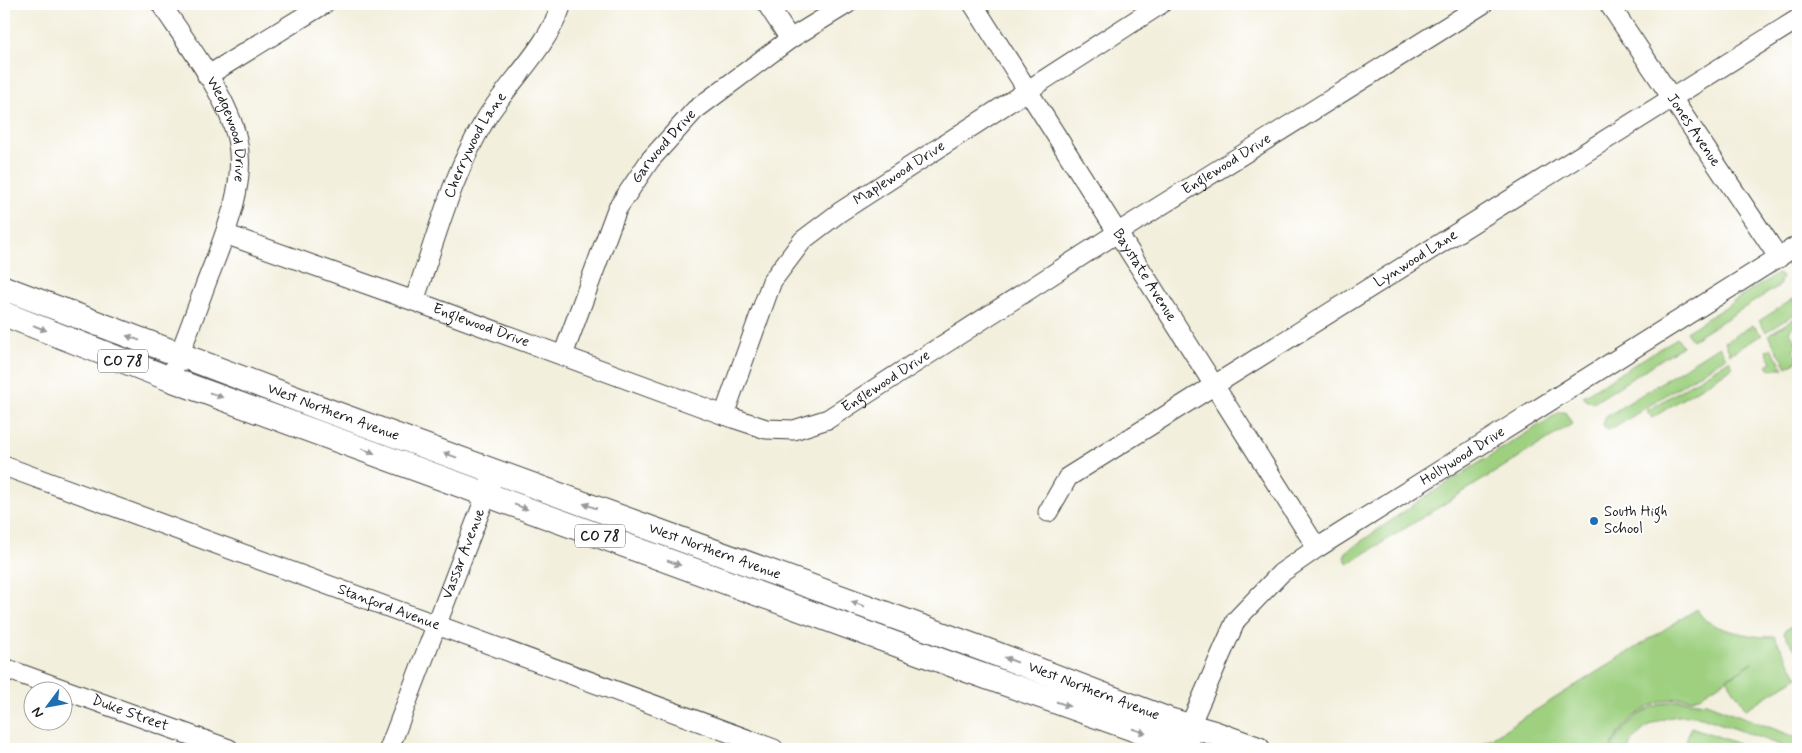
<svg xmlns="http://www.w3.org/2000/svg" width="1802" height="753" font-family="Mynerve,sans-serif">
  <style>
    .green { fill: #9ed080; stroke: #5d764e }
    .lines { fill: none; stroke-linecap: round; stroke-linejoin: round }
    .minor-casing { stroke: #3c3c39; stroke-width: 21 }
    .major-casing { stroke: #3c3c39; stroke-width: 26 }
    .minor { stroke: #fff; stroke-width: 19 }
    .major { stroke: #fff; stroke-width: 24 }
    .oneway { fill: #999 }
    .poi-dot { fill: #1f6fb2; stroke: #fff; stroke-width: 2 }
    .labels { text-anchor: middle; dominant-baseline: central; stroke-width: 4; stroke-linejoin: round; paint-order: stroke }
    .shield { fill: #fff; stroke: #606060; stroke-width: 1 }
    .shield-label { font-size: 14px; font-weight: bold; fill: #1c1c1c }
    .street-label { font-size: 15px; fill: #1c1c1c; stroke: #fff }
    .poi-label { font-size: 15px; fill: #1c1c1c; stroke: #fff; text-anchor: start }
  </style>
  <rect width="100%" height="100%" fill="#fff"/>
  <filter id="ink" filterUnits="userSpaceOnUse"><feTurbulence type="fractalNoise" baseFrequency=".02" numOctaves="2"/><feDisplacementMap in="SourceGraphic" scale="10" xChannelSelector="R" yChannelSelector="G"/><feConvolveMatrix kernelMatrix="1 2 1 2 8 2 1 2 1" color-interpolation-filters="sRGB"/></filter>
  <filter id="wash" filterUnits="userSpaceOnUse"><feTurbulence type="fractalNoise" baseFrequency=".0096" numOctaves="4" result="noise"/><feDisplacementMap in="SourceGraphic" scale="20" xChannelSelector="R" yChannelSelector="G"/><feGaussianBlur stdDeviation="1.12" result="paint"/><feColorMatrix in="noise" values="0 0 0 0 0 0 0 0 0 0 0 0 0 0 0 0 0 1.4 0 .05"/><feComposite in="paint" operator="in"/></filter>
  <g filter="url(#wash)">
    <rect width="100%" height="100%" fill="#f3efdd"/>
    <g class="green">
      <path d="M 1777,274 L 1782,276 L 1779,286 L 1692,340 L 1686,332 Z"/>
      <path d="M 1798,296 L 1798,312 L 1766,332 L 1759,321 Z"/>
      <path d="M 1798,316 L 1798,321 L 1789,331 L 1798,345 L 1793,349 L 1798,360 L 1787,367 L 1768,335 Z"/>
      <path d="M 1753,325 L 1762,335 L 1730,354 L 1725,342 Z"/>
      <path d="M 1677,338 L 1682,346 L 1595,402 L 1587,401 L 1583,396 Z"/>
      <path d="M 1719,346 L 1726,357 L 1614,428 L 1606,429 L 1603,424 L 1606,417 Z"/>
      <path d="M 1771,348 L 1784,369 L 1770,369 L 1767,365 L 1772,362 L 1766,351 Z"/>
      <path d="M 1729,360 L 1733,367 L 1652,418 L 1647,411 Z"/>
      <path d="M 1560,412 L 1565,412 L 1572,424 L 1348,564 L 1344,557 L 1346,552 L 1422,499 Z"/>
      <path d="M 1697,609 C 1700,615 1704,620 1710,623 C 1720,630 1763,640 1774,636 L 1798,677 L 1746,709 L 1727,679 L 1753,662 C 1743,668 1701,697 1693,699 C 1689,700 1683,697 1678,698 C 1647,702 1622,721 1610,749 L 1474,749 Z"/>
      <path d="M 1798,622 L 1798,651 L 1797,652 L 1783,632 Z"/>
      <path d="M 1680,700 L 1706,703 L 1798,738 L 1798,749 L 1791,749 L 1702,717 C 1672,712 1643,721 1628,749 L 1611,749 C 1625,720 1648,704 1680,700 Z"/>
      <path d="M 1691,727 L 1753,749 L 1683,749 Z"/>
    </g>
  </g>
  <g filter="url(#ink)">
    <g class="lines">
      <defs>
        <g id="minor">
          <path id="s1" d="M 161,4 C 186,42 227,95 237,139 C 248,186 221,244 205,286 C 194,317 182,348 170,379"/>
          <path d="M 767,4 L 790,39"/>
          <path id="s2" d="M 973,4 L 1317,548"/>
          <path id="s3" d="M 1609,4 L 1779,258"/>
          <path d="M 207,76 L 324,4"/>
          <path id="s4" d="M 225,234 L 414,301 L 724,415 L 766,429 L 794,430 L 828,419 L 1117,233 L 1483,4"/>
          <path id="s5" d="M 414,301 C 436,239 452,173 487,117 C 511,80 548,46 562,4"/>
          <path id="s6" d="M 563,355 L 617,209 L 650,160 L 695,110 L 790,39 L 847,4"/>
          <path id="s7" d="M 724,415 L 772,281 L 803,240 L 840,212 L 1161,4"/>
          <path id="s8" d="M 4,466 L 774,749"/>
          <path id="s9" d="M 1048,512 L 1068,477 L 1798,19"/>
          <path id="s10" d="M 4,668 L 229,749"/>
          <path id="s11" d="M 1184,739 L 1236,620 L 1281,573 L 1317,548 L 1798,245"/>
          <path id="s12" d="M 389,749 L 495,472"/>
        </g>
        <g id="major">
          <path id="s13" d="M 4,288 L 323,409 L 999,655 L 1169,720 L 1214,733 L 1258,749"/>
          <path d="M 4,314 L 170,379 L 964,669 L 1190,749"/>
        </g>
      </defs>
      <use href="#minor" class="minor-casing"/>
      <use href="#major" class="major-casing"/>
      <use href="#minor" class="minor"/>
      <use href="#major" class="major"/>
    </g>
    <defs><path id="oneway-solid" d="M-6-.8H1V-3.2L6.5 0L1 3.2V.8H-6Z" transform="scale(1.25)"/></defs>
    <g class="oneway">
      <use href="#oneway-solid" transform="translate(40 328) rotate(22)"/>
      <use href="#oneway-solid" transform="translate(133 338) rotate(-160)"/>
      <use href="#oneway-solid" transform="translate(216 395) rotate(20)"/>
      <use href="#oneway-solid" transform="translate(368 451) rotate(20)"/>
      <use href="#oneway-solid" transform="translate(450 455) rotate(-160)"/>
      <use href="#oneway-solid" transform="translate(590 506) rotate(-160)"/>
      <use href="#oneway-solid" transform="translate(521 507) rotate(20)"/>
      <use href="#oneway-solid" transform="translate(674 563) rotate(20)"/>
      <use href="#oneway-solid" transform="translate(858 604) rotate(-160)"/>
      <use href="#oneway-solid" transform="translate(1011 660) rotate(-159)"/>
      <use href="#oneway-solid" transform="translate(1063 704) rotate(19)"/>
      <use href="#oneway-solid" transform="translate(1139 731) rotate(19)"/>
    </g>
  </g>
  <circle class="poi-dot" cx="1594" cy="521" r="5"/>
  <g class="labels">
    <g class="shield">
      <rect x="98" y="349.5" width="50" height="23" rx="4"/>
      <rect x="575" y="524.5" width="50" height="23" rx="4"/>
    </g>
    <g class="shield-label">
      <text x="123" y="361">CO 78</text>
      <text x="600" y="536">CO 78</text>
    </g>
    <g class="street-label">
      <text stroke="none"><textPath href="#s1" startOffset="144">Wedgewood Drive</textPath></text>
      <text stroke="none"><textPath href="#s3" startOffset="152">Jones Avenue</textPath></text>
      <text stroke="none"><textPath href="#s5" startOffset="168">Cherrywood Lane</textPath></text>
      <text stroke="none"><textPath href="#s6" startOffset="234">Garwood Drive</textPath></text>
      <text stroke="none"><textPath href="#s4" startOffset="1112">Englewood Drive</textPath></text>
      <text stroke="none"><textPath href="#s7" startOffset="311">Maplewood Drive</textPath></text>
      <text stroke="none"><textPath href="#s9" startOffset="451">Lynwood Lane</textPath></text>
      <text stroke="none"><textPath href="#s2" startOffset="321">Baystate Avenue</textPath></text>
      <text stroke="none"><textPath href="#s4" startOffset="272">Englewood Drive</textPath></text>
      <text stroke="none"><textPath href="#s4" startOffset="708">Englewood Drive</textPath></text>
      <text stroke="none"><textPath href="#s13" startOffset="352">West Northern Avenue</textPath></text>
      <text stroke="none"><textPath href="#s11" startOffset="411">Hollywood Drive</textPath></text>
      <text stroke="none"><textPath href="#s13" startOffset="758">West Northern Avenue</textPath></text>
      <text stroke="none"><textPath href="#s12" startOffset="209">Vassar Avenue</textPath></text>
      <text stroke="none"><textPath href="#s8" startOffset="410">Stanford Avenue</textPath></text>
      <text stroke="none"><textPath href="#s13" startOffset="1162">West Northern Avenue</textPath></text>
      <text stroke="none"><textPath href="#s10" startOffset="134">Duke Street</textPath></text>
    </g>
    <g class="poi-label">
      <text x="1604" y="512">South High<tspan x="1604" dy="17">School</tspan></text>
    </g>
  </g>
  <rect width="1802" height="753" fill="none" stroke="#fff" stroke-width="20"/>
  <g transform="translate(48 706) rotate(238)"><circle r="24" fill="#ffffff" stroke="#a4a4a4"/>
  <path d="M0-4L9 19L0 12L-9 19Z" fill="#1f6fb2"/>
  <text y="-8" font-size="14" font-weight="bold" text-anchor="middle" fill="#1c1c1c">N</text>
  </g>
</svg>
